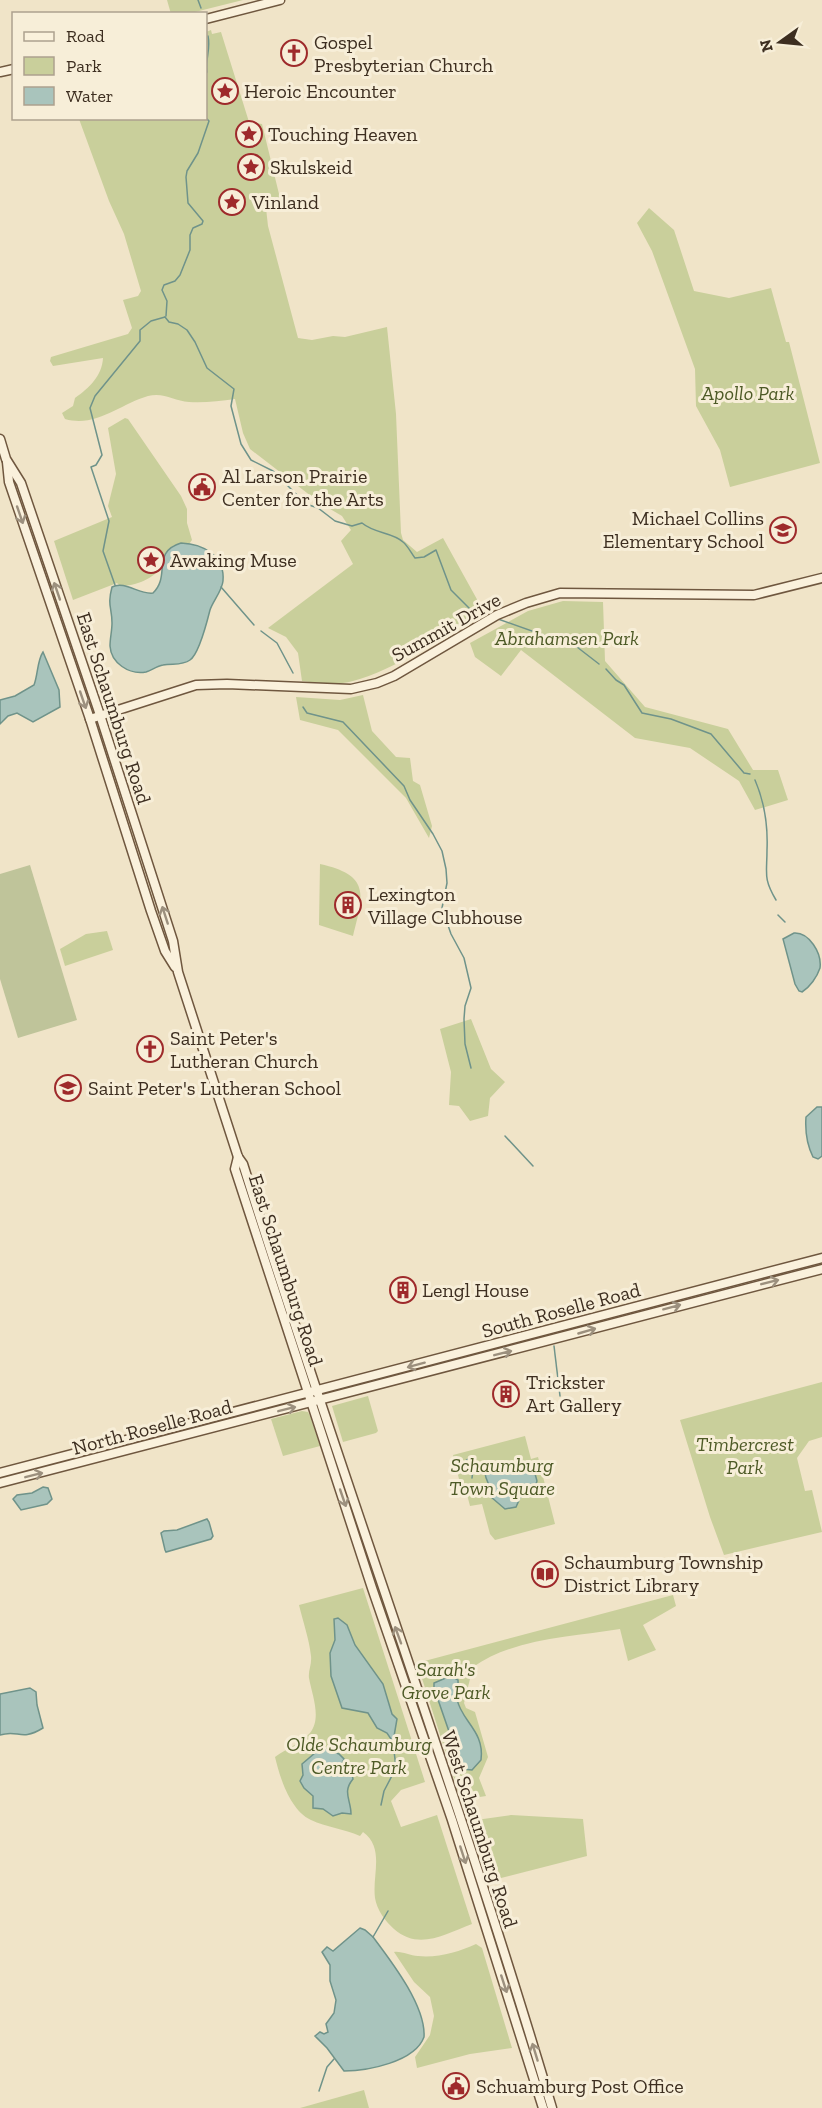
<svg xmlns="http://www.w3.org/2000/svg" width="822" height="2108" font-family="'Zilla Slab',serif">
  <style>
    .green { fill: #c9cf9b }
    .cemetery { fill: #bfc49a }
    .water { fill: #a9c4bc; stroke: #6f938a; stroke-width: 1.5 }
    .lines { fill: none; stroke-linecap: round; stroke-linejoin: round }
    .stream { stroke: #6f938a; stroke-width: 1.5 }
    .secondary-casing { stroke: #6f573f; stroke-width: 11 }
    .secondary { stroke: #faf1dc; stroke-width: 8 }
    .oneway { stroke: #9c907e }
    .labels { text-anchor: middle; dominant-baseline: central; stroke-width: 6; stroke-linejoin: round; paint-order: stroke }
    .poi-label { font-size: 20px; fill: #3d2e20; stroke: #f7eed8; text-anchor: start }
    .park-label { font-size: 20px; font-style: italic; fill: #4d5a26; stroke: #f7eed8 }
    .street-label { font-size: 20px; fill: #3d2e20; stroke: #f7eed8 }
  </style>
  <rect width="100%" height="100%" fill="#f0e4c8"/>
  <g class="green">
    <path d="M 167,0 L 243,0 L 191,13 L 171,14 Z"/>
    <path d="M 211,30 L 212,34 L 221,32 L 249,122 L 262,124 L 279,194 L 279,202 L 266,208 L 268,226 L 298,338 L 312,340 L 333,336 L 345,337 L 387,327 L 396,414 L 401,533 L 403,540 L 417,552 L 443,538 L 484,612 C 446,634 394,671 353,681 C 336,686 319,683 302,681 L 298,653 L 286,637 L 268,628 L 353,564 L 341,541 L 351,530 L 342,516 L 320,503 L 250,449 L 243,433 L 235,399 C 220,401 204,403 189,402 C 174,401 164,392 148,396 C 120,404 96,428 65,419 L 62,413 L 73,406 L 75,398 C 89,388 102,376 103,358 L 53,366 L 50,361 L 51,357 L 128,334 L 132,328 L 123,300 L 138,296 L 141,291 L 124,234 L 109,201 L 79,119 L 206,118 L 206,32 Z"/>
    <path d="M 649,208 L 674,230 L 694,291 L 729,298 L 771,288 L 786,342 L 789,342 L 820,463 L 730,487 L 720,450 L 696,406 L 695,369 L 652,251 L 637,223 Z"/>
    <path d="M 125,418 L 128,419 L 181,496 L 187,509 L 187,523 L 192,540 L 189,544 C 165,543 170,550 162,565 C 155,579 135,586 120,586 L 117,583 L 73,600 L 54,541 L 112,517 L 108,506 L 116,474 L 108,428 Z"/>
    <path d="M 563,601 L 603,602 L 605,661 L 645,707 L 728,729 L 753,770 L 778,770 L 788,800 L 755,810 L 739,781 L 690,748 L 635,738 L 521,650 L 501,676 L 475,657 L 470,643 L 528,611 Z"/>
    <path d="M 363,695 L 372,731 L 396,757 L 410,758 L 413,781 L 420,785 L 432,826 L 429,838 L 406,798 L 338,730 L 300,720 L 296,697 L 340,700 Z"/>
    <path d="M 320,864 C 370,875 364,894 353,936 L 319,925 Z"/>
    <path d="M 107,931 L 113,950 L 65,966 L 60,949 L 86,934 Z"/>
    <path d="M 471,1019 L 491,1069 L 505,1082 L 490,1098 L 488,1116 L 470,1121 L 459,1106 L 449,1105 L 451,1072 L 440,1029 Z"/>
    <path d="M 822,1382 L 822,1437 L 809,1441 L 797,1458 L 805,1491 L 812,1490 L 822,1532 L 724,1555 L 710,1517 L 680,1420 Z"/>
    <path d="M 368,1396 L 378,1431 L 376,1433 L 343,1442 L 332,1406 Z"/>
    <path d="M 302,1411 L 308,1412 L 310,1416 L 320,1446 L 283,1456 L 271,1419 Z"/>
    <path d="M 525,1436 L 531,1459 L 538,1457 L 555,1524 L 495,1540 L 490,1534 L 482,1504 L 470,1506 L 465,1487 L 461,1487 L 453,1455 Z"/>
    <path d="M 363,1588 L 425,1782 L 401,1790 L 391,1801 L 401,1827 L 437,1815 L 472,1924 C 445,1934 419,1951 394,1929 C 385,1921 377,1910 375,1898 C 372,1875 385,1848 363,1832 L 360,1836 C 344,1829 326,1827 311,1820 C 290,1810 280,1778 275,1757 C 286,1749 301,1743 310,1733 C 322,1718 312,1695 309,1678 C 308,1671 312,1664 311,1656 C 309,1638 303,1622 299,1605 Z"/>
    <path d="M 673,1595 L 676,1606 L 643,1625 L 656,1650 L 628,1661 L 620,1629 C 572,1637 514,1638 473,1667 L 464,1703 L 466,1708 L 475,1712 L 488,1757 L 479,1778 L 486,1796 L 461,1800 L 417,1663 Z"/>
    <path d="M 511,1815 L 583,1819 L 587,1856 L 489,1881 L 469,1821 Z"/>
    <path d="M 476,1944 L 482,1948 L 512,2048 L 470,2054 L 417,2068 L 415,2057 L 430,2035 L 434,2016 L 430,1997 L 414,1982 L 394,1952 C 402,1951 410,1956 418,1956 C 438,1958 459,1952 476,1944 Z"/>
    <path d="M 364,2090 L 369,2108 L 300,2108 Z"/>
  </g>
  <path class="cemetery" d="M 30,865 L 77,1020 L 18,1038 L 0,979 L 0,874 Z"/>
  <g class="water">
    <path d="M 181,543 C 204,544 225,556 223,581 C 222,591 213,601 210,610 C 207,622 199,654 190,660 C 182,666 172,663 163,665 C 157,666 152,670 146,672 C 129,675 111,663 110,646 C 110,638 112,631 112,623 C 112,607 107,606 112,587 C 125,580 139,595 153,593 C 171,576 151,552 181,543 Z"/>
    <path d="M 43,652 L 59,690 L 60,707 L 33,722 L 17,713 L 8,716 L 0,724 L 0,700 L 15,696 L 34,685 C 38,675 37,661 43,652 Z"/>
    <path d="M 794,933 C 809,932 822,953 820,968 C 817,977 810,987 802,992 L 799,991 L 795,984 L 783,939 Z"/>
    <path d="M 817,1107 L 822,1107 L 822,1156 L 818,1159 L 813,1157 C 807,1145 805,1131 806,1117 Z"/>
    <path d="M 524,1462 L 534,1470 L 537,1481 L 535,1487 L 520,1498 L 516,1507 L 505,1509 L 491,1497 C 491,1483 486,1483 485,1473 L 503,1468 L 510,1470 Z"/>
    <path d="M 43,1487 L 48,1488 L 52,1499 L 47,1504 L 21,1510 L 13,1499 L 17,1495 L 32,1493 Z"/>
    <path d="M 207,1519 L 209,1522 L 213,1536 L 211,1539 L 166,1552 L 165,1550 L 161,1533 L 164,1531 L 177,1530 Z"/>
    <path d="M 338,1618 L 347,1625 L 355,1645 L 383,1684 L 392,1714 L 397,1719 L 393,1742 L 387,1733 L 377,1728 L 368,1713 L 342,1708 L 331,1676 L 330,1653 L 335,1640 L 334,1619 Z"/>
    <path d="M 448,1677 L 453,1677 L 458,1680 C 459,1687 456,1693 457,1699 C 461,1721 485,1731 481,1760 L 472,1770 L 462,1769 L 434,1688 L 434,1683 Z"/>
    <path d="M 30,1688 L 36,1692 L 37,1705 L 43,1728 C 20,1742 19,1729 0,1735 L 0,1694 Z"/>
    <path d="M 317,1745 L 339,1754 L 344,1759 L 341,1765 L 344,1772 L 352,1774 L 353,1779 C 342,1792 351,1800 351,1814 L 342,1813 L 333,1816 L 323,1809 L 313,1808 L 313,1796 L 304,1788 L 300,1781 L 303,1775 L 302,1764 L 316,1752 Z"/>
    <path d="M 360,1928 L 365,1930 L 373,1937 C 391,1961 426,2006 424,2037 C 415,2062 367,2071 344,2071 L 327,2048 L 315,2036 L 320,2032 L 324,2034 L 328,2032 L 326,2024 L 334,2013 L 336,2000 L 330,1981 L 330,1965 L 322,1952 L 327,1947 L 333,1951 Z"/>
  </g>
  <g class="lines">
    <g class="stream">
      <path d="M 198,0 L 201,8"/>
      <path d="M 206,74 L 207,72 C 205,58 211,50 208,36"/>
      <path d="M 166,316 L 167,301 L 162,290 L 164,285 L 175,281 L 180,275 L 190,250 L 190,235 L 193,228 L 202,224 L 203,221 L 188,203 L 186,177 L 187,171 L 198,153 L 209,121 L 206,118"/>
      <path d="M 165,317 L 169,322 L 178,324 L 187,330 L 195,342 L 207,368 L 234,389 L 231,406 L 241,444 L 251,460 L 273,471 L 306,504 L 318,508 L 335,521 L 352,526 L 362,523 C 375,534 393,532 403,542 C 408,546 411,553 415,558 L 424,557 L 436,550 L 451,590 L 474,613 L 482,618"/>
      <path d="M 115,585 L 103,551 L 109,521 L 91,467 L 96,465 L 102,455 L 90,408 L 95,396 L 140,341 L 140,330 L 151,321 L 165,317"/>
      <path d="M 221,587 L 254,625"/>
      <path d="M 498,619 L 577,647 L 599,664"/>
      <path d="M 261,631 L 277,643 L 293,673"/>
      <path d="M 606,669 L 616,680 L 624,685 L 642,713 L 671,719 L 711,734 L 744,773 L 750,774"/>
      <path d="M 303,707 L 307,713 L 343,722 L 404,786 L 410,800 L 433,834 L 442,851 L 446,869 L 447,883 L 442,908 L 451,934 L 464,958 L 471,988 L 465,1006 L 464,1019 L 465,1044 L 471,1068"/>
      <path d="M 755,780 C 764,801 768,827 767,850 C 767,874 763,878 776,900"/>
      <path d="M 778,915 L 785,922"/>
      <path d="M 505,1136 L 533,1166"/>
      <path d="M 554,1346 L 560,1396"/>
      <path d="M 463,1467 L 465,1461 L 468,1459 L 471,1460 L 469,1468"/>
      <path d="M 472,1478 L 473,1470"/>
      <path d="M 381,1805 L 384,1791 L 396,1768 L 393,1742"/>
      <path d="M 373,1937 L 388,1911"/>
      <path d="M 319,2091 L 327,2067 L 334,2059"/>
    </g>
    <defs>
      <g id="secondary">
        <path d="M 206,19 L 280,0"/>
        <path d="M 0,72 L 14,69"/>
        <path d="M 0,439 L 6,459 L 21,483 L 100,715 L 173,941 L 178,972 L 238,1157 L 243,1164 C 342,1480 458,1791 552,2108"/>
        <path d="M 7,462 L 9,482 L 90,719 L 151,911 L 165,951 L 175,967"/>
        <path d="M 90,719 L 196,685 L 227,684 L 351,689 L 377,683 L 394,676 L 497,615 L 526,603 L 560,593 L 754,595 L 822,578"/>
        <path d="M 238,1157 L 235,1169 L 372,1588 L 452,1820 L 543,2108"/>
        <path d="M 0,1473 L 822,1258"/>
        <path d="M 0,1483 L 822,1269"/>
      </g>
    </defs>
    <use href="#secondary" class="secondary-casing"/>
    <use href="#secondary" class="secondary"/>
  </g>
  <defs><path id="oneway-shaft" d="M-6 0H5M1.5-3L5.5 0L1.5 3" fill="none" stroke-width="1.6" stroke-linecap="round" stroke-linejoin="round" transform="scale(1.5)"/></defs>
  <g class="oneway">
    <use href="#oneway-shaft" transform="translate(20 515) rotate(71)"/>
    <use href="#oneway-shaft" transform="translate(57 591) rotate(-109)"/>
    <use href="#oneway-shaft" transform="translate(83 700) rotate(71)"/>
    <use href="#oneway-shaft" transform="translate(165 915) rotate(-108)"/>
    <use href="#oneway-shaft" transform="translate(770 1282) rotate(-14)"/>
    <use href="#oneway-shaft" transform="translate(672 1307) rotate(-15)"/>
    <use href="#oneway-shaft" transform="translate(587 1331) rotate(-16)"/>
    <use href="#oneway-shaft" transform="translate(503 1353) rotate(-14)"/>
    <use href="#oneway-shaft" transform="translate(416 1365) rotate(165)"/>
    <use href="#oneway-shaft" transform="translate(287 1409) rotate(-14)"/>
    <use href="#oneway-shaft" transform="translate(34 1475) rotate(-14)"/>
    <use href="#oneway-shaft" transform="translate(343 1498) rotate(71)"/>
    <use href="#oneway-shaft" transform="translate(398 1635) rotate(-110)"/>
    <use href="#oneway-shaft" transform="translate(463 1855) rotate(72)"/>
    <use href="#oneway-shaft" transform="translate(504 1984) rotate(72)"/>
    <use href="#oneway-shaft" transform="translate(535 2052) rotate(-107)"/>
  </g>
  <defs>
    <symbol id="church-ring" viewBox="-11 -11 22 22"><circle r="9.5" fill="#f7eed8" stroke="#9e2a2b" stroke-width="1.5"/><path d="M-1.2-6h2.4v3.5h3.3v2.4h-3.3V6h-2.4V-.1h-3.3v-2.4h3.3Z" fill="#9e2a2b"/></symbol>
    <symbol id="sight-ring" viewBox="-11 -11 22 22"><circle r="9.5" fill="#f7eed8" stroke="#9e2a2b" stroke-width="1.5"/><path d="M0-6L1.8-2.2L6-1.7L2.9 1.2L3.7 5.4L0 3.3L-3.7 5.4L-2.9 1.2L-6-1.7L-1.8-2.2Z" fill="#9e2a2b"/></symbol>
    <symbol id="civic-ring" viewBox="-11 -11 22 22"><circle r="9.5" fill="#f7eed8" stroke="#9e2a2b" stroke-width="1.5"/><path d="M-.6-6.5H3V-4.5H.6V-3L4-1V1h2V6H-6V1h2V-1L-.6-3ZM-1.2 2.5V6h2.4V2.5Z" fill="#9e2a2b"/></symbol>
    <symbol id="school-ring" viewBox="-11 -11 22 22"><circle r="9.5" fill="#f7eed8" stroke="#9e2a2b" stroke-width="1.5"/><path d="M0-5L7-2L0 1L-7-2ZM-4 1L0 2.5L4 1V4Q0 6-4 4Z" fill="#9e2a2b"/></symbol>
    <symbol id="building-ring" viewBox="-11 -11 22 22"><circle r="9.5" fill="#f7eed8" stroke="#9e2a2b" stroke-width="1.5"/><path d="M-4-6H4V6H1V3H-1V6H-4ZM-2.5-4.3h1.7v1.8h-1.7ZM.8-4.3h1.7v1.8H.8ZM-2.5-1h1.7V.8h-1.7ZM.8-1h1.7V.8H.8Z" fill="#9e2a2b"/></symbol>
    <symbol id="library-ring" viewBox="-11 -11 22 22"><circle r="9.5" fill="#f7eed8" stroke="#9e2a2b" stroke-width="1.5"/><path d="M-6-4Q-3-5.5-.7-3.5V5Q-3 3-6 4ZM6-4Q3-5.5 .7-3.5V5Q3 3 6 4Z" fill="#9e2a2b"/></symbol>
  </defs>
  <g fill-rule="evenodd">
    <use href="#church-ring" x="279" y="38" width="30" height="30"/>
    <use href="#sight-ring" x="210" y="76" width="30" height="30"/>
    <use href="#sight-ring" x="234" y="119" width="30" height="30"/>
    <use href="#sight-ring" x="236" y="152" width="30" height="30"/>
    <use href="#sight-ring" x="217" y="187" width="30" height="30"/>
    <use href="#civic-ring" x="187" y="472" width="30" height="30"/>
    <use href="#school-ring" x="768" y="515" width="30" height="30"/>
    <use href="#sight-ring" x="136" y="545" width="30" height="30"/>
    <use href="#building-ring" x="333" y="890" width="30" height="30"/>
    <use href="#church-ring" x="135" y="1034" width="30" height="30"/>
    <use href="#school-ring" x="53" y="1073" width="30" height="30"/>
    <use href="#building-ring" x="388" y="1275" width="30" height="30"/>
    <use href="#building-ring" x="491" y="1379" width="30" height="30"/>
    <use href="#library-ring" x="530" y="1559" width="30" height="30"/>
    <use href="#civic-ring" x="441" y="2071" width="30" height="30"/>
  </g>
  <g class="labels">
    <g class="poi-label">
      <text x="314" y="42">Gospel<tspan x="314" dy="23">Presbyterian Church</tspan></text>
      <text x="244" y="91">Heroic Encounter</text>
      <text x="268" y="134">Touching Heaven</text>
      <text x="270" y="167">Skulskeid</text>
      <text x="252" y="202">Vinland</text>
      <text x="222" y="476">Al Larson Prairie<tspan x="222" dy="23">Center for the Arts</tspan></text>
      <text x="764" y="518" text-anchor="end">Michael Collins<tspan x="764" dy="23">Elementary School</tspan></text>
      <text x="170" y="560">Awaking Muse</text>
      <text x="368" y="894">Lexington<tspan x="368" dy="23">Village Clubhouse</tspan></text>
      <text x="170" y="1038">Saint Peter's<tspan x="170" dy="23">Lutheran Church</tspan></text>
      <text x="88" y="1088">Saint Peter's Lutheran School</text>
      <text x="422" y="1290">Lengl House</text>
      <text x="526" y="1382">Trickster<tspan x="526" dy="23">Art Gallery</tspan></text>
      <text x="564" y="1562">Schaumburg Township<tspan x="564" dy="23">District Library</tspan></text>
      <text x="476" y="2086">Schuamburg Post Office</text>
    </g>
    <g class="park-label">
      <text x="748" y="393">Apollo Park</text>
      <text x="567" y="638">Abrahamsen Park</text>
      <text x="745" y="1444">Timbercrest<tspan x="745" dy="23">Park</tspan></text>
      <text x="502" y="1465">Schaumburg<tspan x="502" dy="23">Town Square</tspan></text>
      <text x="446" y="1669">Sarah's<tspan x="446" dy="23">Grove Park</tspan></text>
      <text x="359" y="1744">Olde Schaumburg<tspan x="359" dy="23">Centre Park</tspan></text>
    </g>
    <g class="street-label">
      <text transform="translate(446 627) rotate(-29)">Summit Drive</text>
      <text transform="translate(114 708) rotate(72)">East Schaumburg Road</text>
      <text transform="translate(286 1270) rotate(72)">East Schaumburg Road</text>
      <text transform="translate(561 1310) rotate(-15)">South Roselle Road</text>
      <text transform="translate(152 1427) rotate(-15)">North Roselle Road</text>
      <text transform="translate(480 1829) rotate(72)">West Schaumburg Road</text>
    </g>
  </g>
  <rect x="12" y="12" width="195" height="108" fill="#f7eed8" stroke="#ada18e" stroke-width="1.5"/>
  <rect x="24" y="32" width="30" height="9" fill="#faf1dc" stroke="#ada18e" stroke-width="1.5"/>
  <text x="66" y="42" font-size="18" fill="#3d2e20">Road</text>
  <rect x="24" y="57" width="30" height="18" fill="#c9cf9b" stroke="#ada18e" stroke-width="1.5"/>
  <text x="66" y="72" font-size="18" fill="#3d2e20">Park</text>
  <rect x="24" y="87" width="30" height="18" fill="#a9c4bc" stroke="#ada18e" stroke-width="1.5"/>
  <text x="66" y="102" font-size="18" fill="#3d2e20">Water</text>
  <g transform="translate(780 42) rotate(255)" stroke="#f7eed8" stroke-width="4.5" paint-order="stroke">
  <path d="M0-4.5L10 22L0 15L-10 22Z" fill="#3d2e20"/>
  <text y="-9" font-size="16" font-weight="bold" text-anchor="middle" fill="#3d2e20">N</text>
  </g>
</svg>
